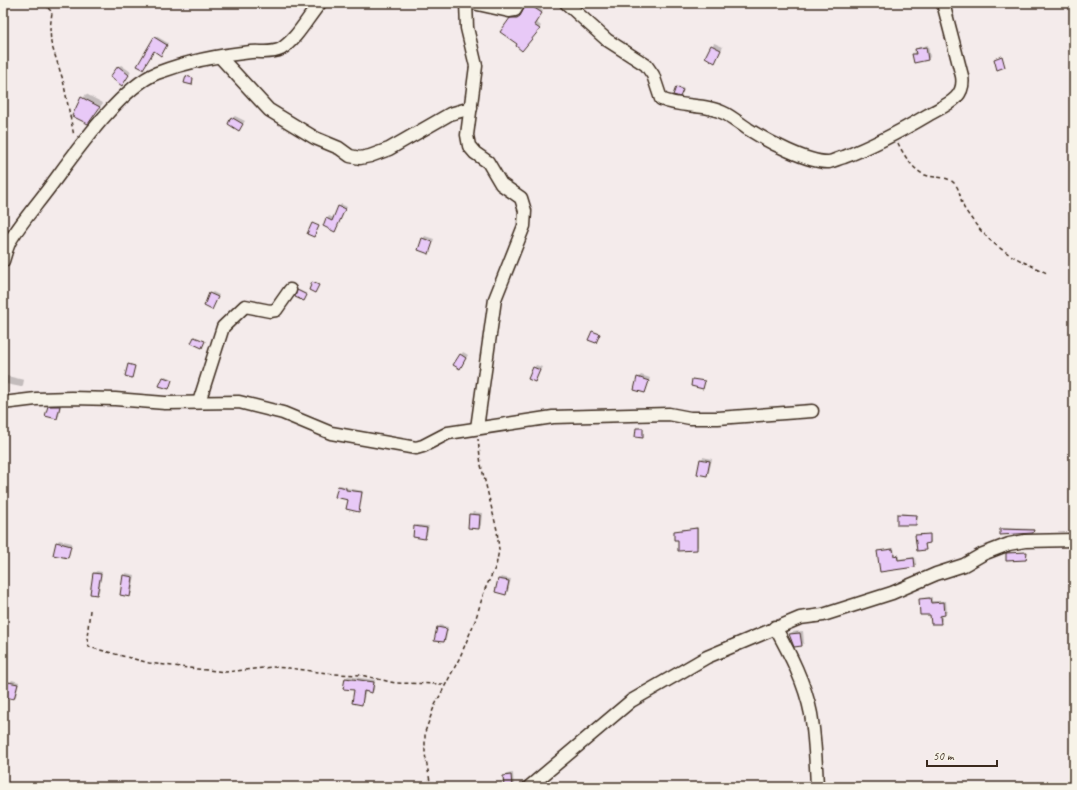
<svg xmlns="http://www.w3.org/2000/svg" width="1077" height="790" font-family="Caveat,sans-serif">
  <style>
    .shadow { fill: #0003 }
    .building { fill: #e8c9f7; stroke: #3b2a1e }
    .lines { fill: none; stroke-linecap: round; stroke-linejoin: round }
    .minor-casing { stroke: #3b2a1e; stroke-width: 15 }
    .path { stroke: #3b2a1e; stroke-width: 1.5; stroke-dasharray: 4 3; stroke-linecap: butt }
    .minor { stroke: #f7f3e8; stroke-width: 12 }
  </style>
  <rect width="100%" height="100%" fill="#f4ebeb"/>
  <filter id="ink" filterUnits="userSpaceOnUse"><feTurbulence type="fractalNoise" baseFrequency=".025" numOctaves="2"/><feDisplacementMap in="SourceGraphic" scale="8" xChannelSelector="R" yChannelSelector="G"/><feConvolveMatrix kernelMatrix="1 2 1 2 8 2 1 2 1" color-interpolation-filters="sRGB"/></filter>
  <g filter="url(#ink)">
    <g class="shadow">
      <path d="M 532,3 L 543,11 L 536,22 L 541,26 L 524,48 L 519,44 L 510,19 L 513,16 L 520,17 L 528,4 Z"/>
      <path d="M 156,36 L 168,43 L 161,54 L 155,38 Z"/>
      <path d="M 714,43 L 723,47 L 715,61 L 706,57 Z"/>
      <path d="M 928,45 L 930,57 L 928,59 L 915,62 L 913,54 L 916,49 L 919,47 Z"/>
      <path d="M 121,65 L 131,72 L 124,82 L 118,67 Z"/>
      <path d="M 678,86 L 684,89 L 680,95 L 674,94 Z"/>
      <path d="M 86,94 L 103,103 L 88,123 L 73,115 Z"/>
      <path d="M 235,116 L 245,121 L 239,130 L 232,118 Z"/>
      <path d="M 341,204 L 347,207 L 335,230 L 327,219 L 329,216 L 334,218 Z"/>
      <path d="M 425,236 L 434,239 L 429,253 L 423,239 Z"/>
      <path d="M 299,290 L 307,294 L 304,299 L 296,296 Z"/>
      <path d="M 213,292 L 219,295 L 212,309 L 210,294 Z"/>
      <path d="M 463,352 L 468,355 L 460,368 L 461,355 Z"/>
      <path d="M 536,365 L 542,367 L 535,381 L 534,368 Z"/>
      <path d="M 3,375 L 24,380 L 23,385 L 21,387 L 6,384 L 3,394 Z"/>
      <path d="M 641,375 L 650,378 L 645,392 L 638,378 Z"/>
      <path d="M 165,376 L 172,379 L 169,388 L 160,385 Z"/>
      <path d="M 51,404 L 61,404 L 59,416 L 56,418 L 49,407 Z"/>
      <path d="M 703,457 L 712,459 L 709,472 L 707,475 L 701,460 Z"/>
      <path d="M 340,485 L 347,487 L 347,488 L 363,491 L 358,511 L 339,486 Z"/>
      <path d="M 473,512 L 482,513 L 481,525 L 479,528 L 470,515 Z"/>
      <path d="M 899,513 L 918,515 L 917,523 L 916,524 Z"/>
      <path d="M 417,525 L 429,526 L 427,535 L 425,538 L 415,527 Z"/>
      <path d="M 698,527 L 698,547 L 679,550 L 679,539 L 675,532 Z"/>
      <path d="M 1002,528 L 1034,529 L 1034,531 L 1001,529 Z"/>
      <path d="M 930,534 L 931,542 L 926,543 L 926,549 L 916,536 Z"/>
      <path d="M 59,540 L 72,543 L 67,557 L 57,543 Z"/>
      <path d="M 894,548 L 895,555 L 899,554 L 899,559 L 915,557 L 916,565 L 881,571 L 878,551 Z"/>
      <path d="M 1009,552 L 1027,552 L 1027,558 L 1008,553 Z"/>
      <path d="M 97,571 L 102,572 L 99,592 L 97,594 L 94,573 Z"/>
      <path d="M 126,573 L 135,575 L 132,593 L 130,596 L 124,576 Z"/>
      <path d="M 501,577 L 511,579 L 508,591 L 505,594 L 496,591 L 499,579 Z"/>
      <path d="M 932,597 L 932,601 L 946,601 L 947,612 L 942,615 L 942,620 L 940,623 L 920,600 L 922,598 Z"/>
      <path d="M 440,625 L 448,627 L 446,639 L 444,641 L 438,628 Z"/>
      <path d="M 803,631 L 804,643 L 802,645 L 790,634 L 792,632 Z"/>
      <path d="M 348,676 L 375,680 L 374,690 L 372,692 L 366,691 L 362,704 L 355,690 L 346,678 Z"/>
      <path d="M 12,680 L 19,682 L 16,696 L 14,698 L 9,683 Z"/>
      <path d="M 513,773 L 514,787 L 505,787 L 504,776 L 507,774 Z"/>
      <path d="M 848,784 L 859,785 L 859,787 L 846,787 Z"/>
    </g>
    <g class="building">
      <path d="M 527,3 L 542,13 L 534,25 L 540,29 L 522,51 L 516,46 L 517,44 L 500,32 L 510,18 L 517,18 L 520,16 Z"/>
      <path d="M 154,37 L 167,45 L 161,56 L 154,51 L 143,69 L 137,66 Z"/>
      <path d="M 711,45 L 721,50 L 715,63 L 705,57 Z"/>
      <path d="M 926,47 L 928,60 L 914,63 L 912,54 L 916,54 L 915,49 Z"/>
      <path d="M 1002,56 L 1005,67 L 997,70 L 994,59 Z"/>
      <path d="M 118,66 L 129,75 L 122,86 L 110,77 Z"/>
      <path d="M 186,76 L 193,78 L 192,85 L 184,83 Z"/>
      <path d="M 676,87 L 683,90 L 680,97 L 673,95 Z"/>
      <path d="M 81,97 L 100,107 L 88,124 L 72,116 Z"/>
      <path d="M 231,117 L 243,124 L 239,131 L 228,124 Z"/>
      <path d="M 338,206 L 345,209 L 335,232 L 323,226 L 326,218 L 332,221 Z"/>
      <path d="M 312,223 L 319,226 L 314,237 L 307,234 Z"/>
      <path d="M 422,238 L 433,242 L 429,254 L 418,250 Z"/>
      <path d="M 312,282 L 319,285 L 315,293 L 309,290 Z"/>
      <path d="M 297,290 L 307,295 L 304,301 L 295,297 Z"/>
      <path d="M 209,293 L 218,297 L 212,310 L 204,306 Z"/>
      <path d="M 592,331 L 600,334 L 596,343 L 588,340 Z"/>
      <path d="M 194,337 L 205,341 L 202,348 L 191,343 Z"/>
      <path d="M 460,354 L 466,358 L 460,369 L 453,365 Z"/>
      <path d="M 128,364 L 135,366 L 132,378 L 125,376 Z"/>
      <path d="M 533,367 L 540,370 L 535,382 L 528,379 Z"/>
      <path d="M 163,377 L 172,380 L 169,389 L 159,386 Z"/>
      <path d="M 637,377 L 649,381 L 645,393 L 634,390 Z"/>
      <path d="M 692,379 L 705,381 L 703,389 L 691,386 Z"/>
      <path d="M 48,406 L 60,406 L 57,419 L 45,416 Z"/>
      <path d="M 636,428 L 643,428 L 643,438 L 635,437 Z"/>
      <path d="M 700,459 L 710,461 L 707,476 L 697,474 Z"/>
      <path d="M 338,486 L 346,488 L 346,490 L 362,492 L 359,512 L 346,509 L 348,500 L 335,497 Z"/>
      <path d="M 469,514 L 480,515 L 479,529 L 468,528 Z"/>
      <path d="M 897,514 L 917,515 L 916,525 L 897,525 Z"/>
      <path d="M 414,526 L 427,528 L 425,539 L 413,537 Z"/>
      <path d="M 697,528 L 697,550 L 678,551 L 678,540 L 674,540 L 674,531 Z"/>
      <path d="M 1000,529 L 1034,530 L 1033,533 L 1000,535 Z"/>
      <path d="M 930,534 L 930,543 L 925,544 L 926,550 L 917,551 L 915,535 Z"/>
      <path d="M 56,542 L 71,546 L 68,558 L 53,555 Z"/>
      <path d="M 893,549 L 894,556 L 897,555 L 898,560 L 914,558 L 915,567 L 880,572 L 877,551 Z"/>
      <path d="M 1027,552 L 1026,560 L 1006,561 L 1006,553 Z"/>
      <path d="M 93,573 L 101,574 L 97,595 L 90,594 Z"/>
      <path d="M 123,575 L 133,577 L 130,597 L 120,595 Z"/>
      <path d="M 498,579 L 509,581 L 506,595 L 495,592 Z"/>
      <path d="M 930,598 L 931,603 L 944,602 L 945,615 L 940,616 L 941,624 L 931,624 L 930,615 L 920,615 L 919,599 Z"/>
      <path d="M 437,627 L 447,629 L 444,642 L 434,641 Z"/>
      <path d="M 800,633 L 802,646 L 794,647 L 789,634 Z"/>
      <path d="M 345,678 L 374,682 L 372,693 L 364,691 L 362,705 L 352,703 L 354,690 L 343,689 Z"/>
      <path d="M 8,682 L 18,684 L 14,699 L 5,697 Z"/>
      <path d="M 511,775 L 512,787 L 504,787 L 503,776 Z"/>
    </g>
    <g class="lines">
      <defs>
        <g id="minor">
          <path d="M 466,3 L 467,28 L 476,66 L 467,135 L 469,146 L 475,153 L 488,162 L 501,184 L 521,198 L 525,211 L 524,226 L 495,299 L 477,428"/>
          <path d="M 473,3 L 509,11 L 515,10 L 519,3"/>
          <path d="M 566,3 L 607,40 L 646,65 L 653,75 L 661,99 C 681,108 706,103 726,114 C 733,118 741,124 748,129 C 767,141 808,163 829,162 C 834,161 839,158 844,157 C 873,146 901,131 928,115 C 945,105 966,99 962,76 L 943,3"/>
          <path d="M 220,57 L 269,110 L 315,138 L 339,148 L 350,156 L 360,158 L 370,156 L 389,149 L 450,114 L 471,108"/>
          <path d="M 3,261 C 5,254 7,247 10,241 C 20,224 34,208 46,192 C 71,159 119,88 157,73 C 186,62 220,55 251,52 C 261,51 271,54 281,49 C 297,39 308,17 320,3"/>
          <path d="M 199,402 L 223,327 L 245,306 L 270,311 L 276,310 L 290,290"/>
          <path d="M 3,403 L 36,399 L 71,398 L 115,399 L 165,403 L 239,402 L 283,413 L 331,433 L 416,448 L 423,446 L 448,433 L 553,417 L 669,414 L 690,418 L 718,418 L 812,411"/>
          <path d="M 775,627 C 790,654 805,683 811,714 C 815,738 816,763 817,787"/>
          <path d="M 529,787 L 631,701 L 707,657 L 800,618 L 823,615 L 892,593 L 936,574 L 964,565 L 983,554 L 1009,544 L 1025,541 L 1074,540"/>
        </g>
      </defs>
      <use href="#minor" class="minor-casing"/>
      <g class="path">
        <path d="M 43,3 L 52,12 L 50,29 L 51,43 L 63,80 L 74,136"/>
        <path d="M 898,143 C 903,154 913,170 925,175 C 935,179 946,175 954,183 C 962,191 959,202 966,211 C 990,247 1008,255 1047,273"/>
        <path d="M 90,610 L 87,638 L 89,647 L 149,663 L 197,669 L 226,672 L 272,667 L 289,668 L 334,674 L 361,675 L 395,683 L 444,684"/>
        <path d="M 431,787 L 425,754 L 425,732 L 434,707 L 460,657 L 475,621 L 485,589 L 496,566 L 499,550 L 497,530 L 481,465 L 478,439"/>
      </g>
      <use href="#minor" class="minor"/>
    </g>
  </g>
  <rect width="1077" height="790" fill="none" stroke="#f7f3e8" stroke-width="16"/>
  <rect x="8" y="8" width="1061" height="774" fill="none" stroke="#3b2a1e" stroke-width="1.5" filter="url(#ink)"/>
  <path d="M927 760v6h70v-6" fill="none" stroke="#3b2a1e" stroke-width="2"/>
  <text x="933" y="760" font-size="12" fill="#3b2a1e" stroke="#f7f3e8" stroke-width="3" paint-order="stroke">50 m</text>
</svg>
